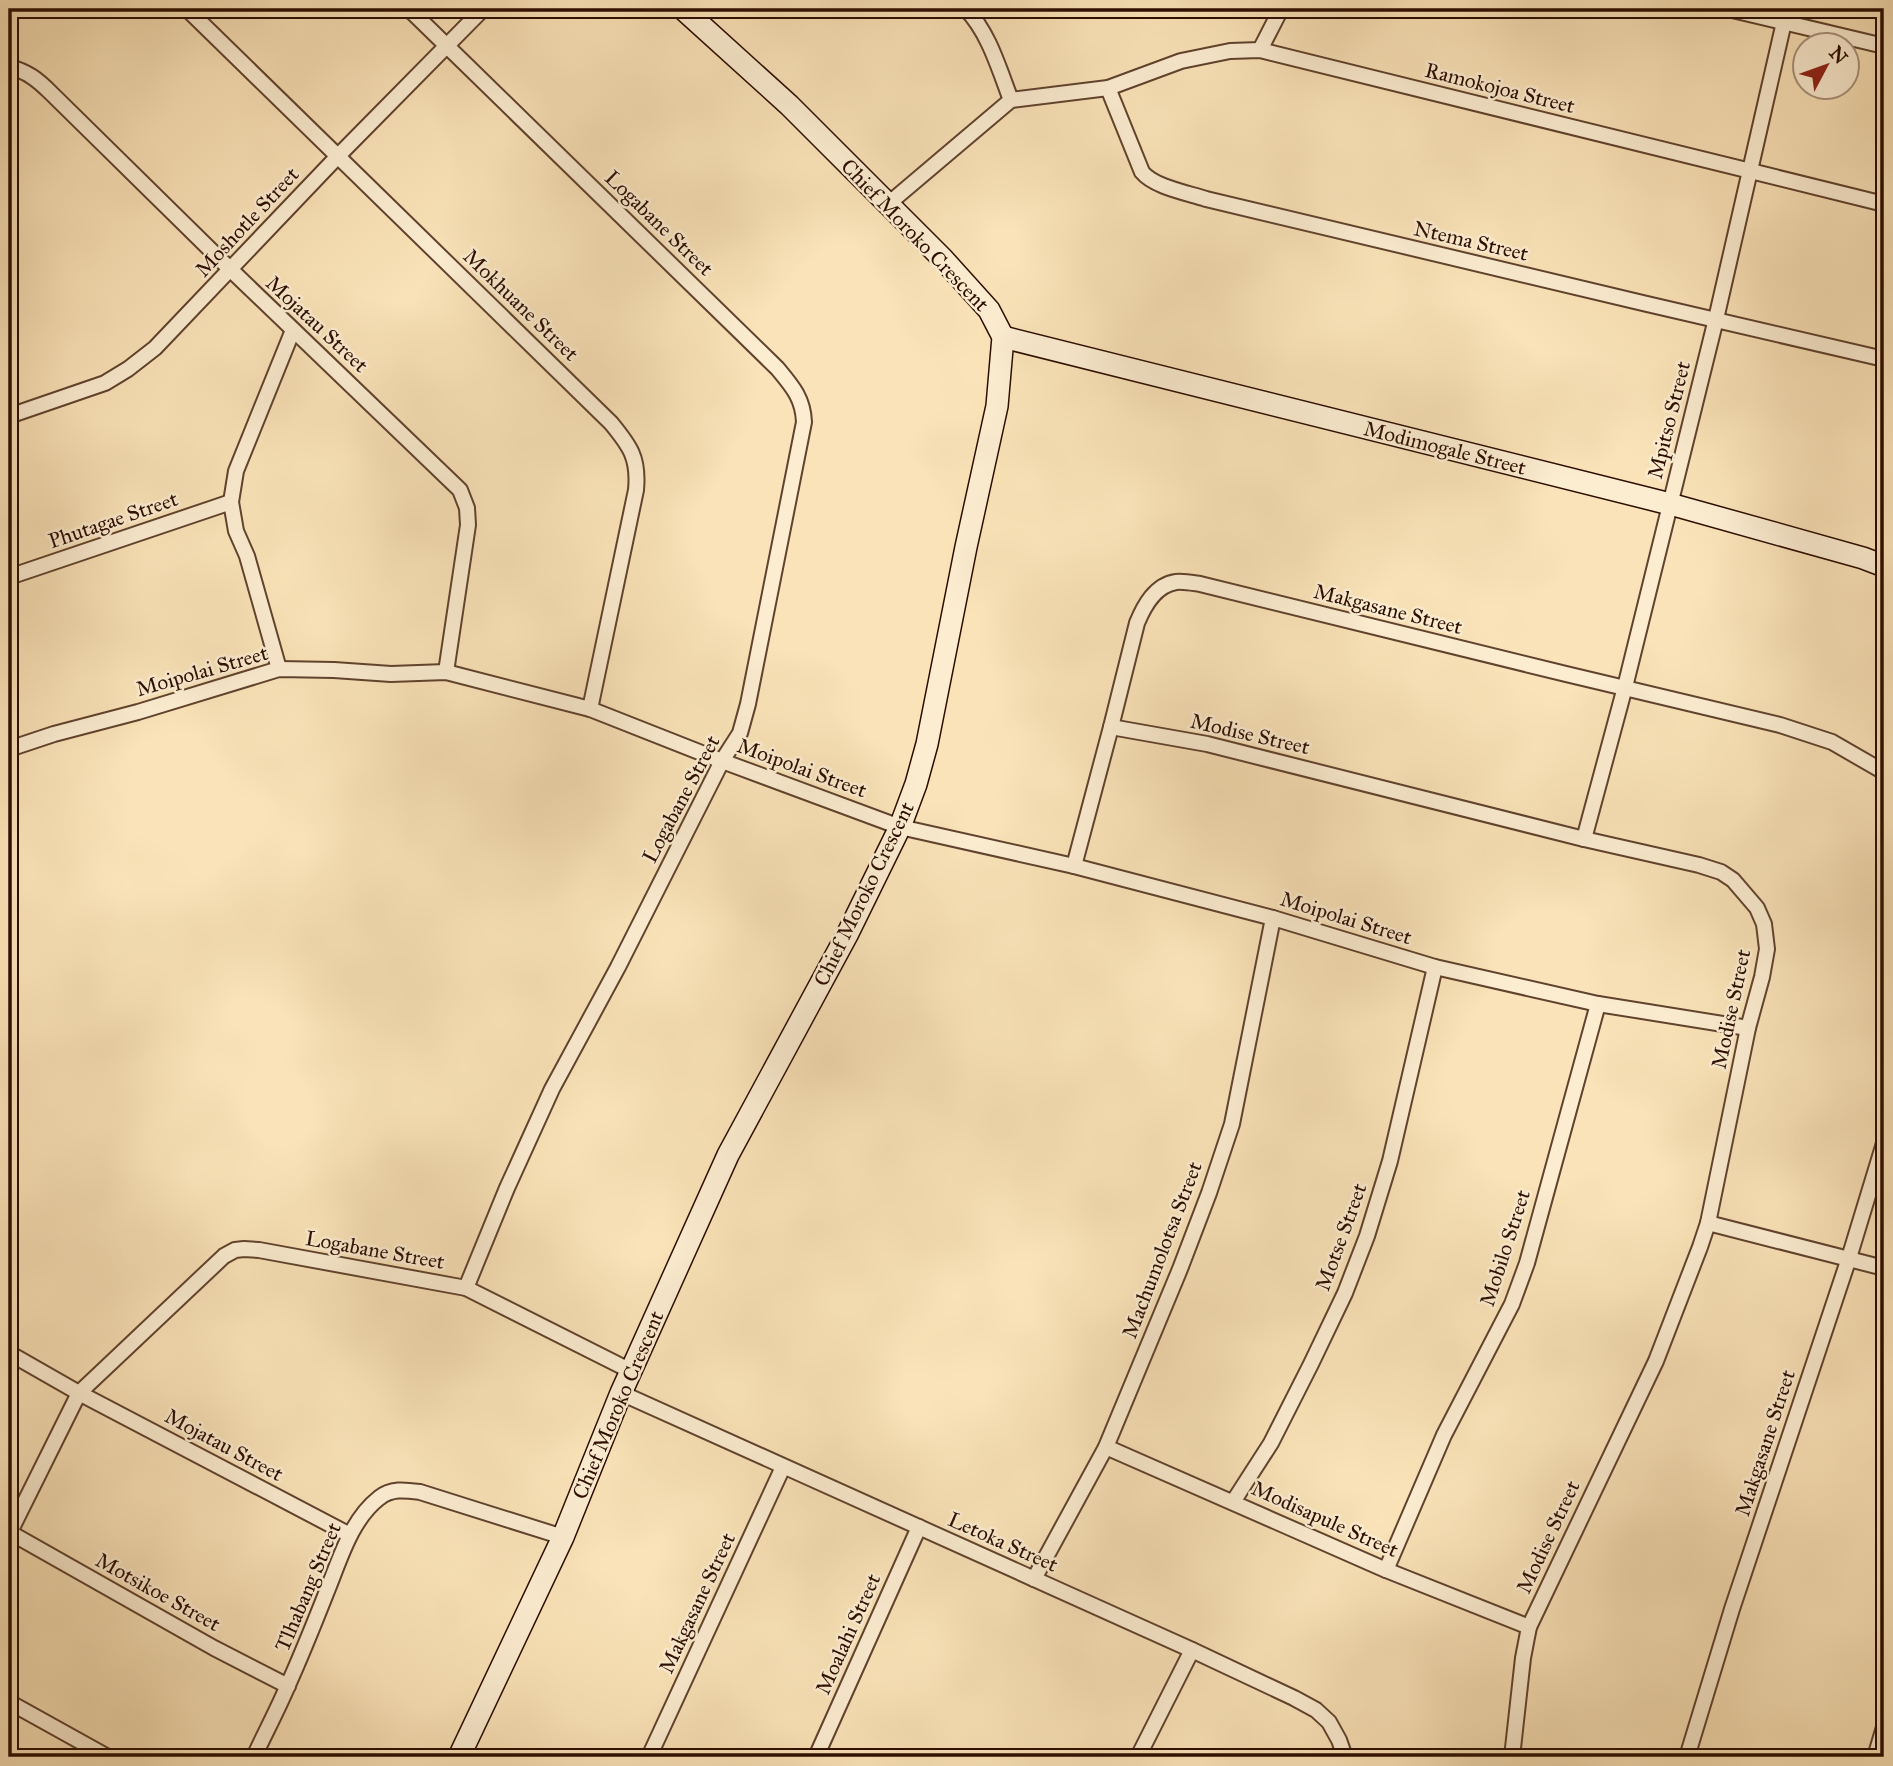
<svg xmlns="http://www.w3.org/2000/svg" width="1893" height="1766" font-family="'IM FELL Great Primer',serif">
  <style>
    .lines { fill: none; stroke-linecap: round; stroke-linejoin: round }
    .street-casing { stroke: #60422e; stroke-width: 18 }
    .secondary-casing { stroke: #2c0d00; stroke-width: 24 }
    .street { stroke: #fcedd1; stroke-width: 14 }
    .secondary { stroke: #fcedd1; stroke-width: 21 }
    .labels { text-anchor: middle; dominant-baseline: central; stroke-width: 5; stroke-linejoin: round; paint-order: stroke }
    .street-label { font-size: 21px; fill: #2c0d00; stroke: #fcedd1 }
  </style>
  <rect width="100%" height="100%" fill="#fae3b8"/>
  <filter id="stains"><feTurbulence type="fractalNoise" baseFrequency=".00286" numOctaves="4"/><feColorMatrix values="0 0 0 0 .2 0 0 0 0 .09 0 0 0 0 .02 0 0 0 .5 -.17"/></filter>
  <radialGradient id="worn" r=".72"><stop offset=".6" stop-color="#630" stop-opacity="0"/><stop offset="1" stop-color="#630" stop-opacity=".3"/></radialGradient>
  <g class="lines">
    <defs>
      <g id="street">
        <path d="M 187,9 L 611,423 C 630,446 639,458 636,490 L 590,709"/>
        <path d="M 409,9 L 777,368 C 792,386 803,398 804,422 L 748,704 L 740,733 L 722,761 L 618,967 L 552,1089 L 507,1188 L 466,1288"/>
        <path d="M 966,9 C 989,33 999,69 1011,100"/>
        <path d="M 1728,9 L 1884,46"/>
        <path d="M 1260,50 L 1281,9"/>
        <path d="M 9,67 C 27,71 38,80 51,93 L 231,270 L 460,490 L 467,508 L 468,525 L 446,672"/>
        <path d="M 1108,88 L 1142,172 C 1154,187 1188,193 1206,199 L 1647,304 L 1884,359"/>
        <path d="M 887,205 L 1011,100 L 1108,88 L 1181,61 L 1230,51 L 1260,50 L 1884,204"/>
        <path d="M 9,416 L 105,383 L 128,369 L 155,348 L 338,156 L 483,9"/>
        <path d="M 9,577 L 231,502"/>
        <path d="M 279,669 L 247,556 L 236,531 L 231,502 L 236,471 L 293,330"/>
        <path d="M 1111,727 L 1207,744 L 1584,839 L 1699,865 L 1721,872 L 1733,880 L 1757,908 L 1764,924 L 1767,949 L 1762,977 L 1748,1028 L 1708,1223 L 1700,1247 L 1656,1361 L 1529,1627 L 1523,1658 L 1512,1757"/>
        <path d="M 9,749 L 54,734 L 138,712 L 279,669 L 334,670 L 391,674 L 446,672 L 590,709 L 722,761 L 900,827 L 1074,866 L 1273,918 L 1435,967 L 1598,1004 L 1748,1028"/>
        <path d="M 1584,839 L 1625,687 L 1716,319 L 1787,9"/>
        <path d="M 1074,866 L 1111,727 L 1137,623 C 1144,606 1155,585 1176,582 C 1183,581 1193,583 1200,584 L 1566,674 L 1780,725 L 1832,742 L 1884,772"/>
        <path d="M 1708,1223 L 1884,1268"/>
        <path d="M 9,1353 L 79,1393 L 350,1535"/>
        <path d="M 621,1393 L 1192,1650 L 1294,1698 L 1316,1710 L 1329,1722 L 1339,1740 L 1345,1757"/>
        <path d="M 1106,1447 L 1386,1570 L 1529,1627"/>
        <path d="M 1233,1502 L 1271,1443 L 1311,1364 L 1345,1293 L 1367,1236 L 1390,1161 L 1435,967"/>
        <path d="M 9,1532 L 214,1648 L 288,1686"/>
        <path d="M 9,1534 L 79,1393 L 224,1256 L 235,1250 L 244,1249 L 259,1250 L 466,1288 L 631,1371"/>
        <path d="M 1386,1570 L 1444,1435 L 1512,1304 L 1527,1263 L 1598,1004"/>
        <path d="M 1034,1579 L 1106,1447 L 1180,1269 L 1209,1193 L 1232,1124 L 1273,918"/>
        <path d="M 9,1702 L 108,1757"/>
        <path d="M 254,1757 C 265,1733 278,1709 288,1685 C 303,1652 316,1619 329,1586 C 341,1556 352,1519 379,1498 C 391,1488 405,1490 420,1492 L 563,1537"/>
        <path d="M 649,1757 L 783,1467"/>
        <path d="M 816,1757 L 919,1527"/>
        <path d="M 1138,1757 L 1192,1650"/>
        <path d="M 1687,1757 L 1732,1609 L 1849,1258 L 1884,1143"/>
        <path d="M 1875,1757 L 1884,1727"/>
      </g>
      <g id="secondary">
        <path d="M 1003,337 L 1670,504 L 1863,558 L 1884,566"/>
        <path d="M 459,1757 L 563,1537 L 621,1393 L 728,1155 L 848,933 L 900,827 L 916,784 L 927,744 L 966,547 L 997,406 L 1003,337 L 989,310 L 943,259 L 789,105 L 683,9"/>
      </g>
    </defs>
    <use href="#street" class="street-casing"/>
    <use href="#secondary" class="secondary-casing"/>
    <use href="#street" class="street"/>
    <use href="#secondary" class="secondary"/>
  </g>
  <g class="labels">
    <g class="street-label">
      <text transform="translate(1500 88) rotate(14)">Ramokojoa Street</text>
      <text transform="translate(247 222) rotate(-47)">Moshotle Street</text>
      <text transform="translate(659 223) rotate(44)">Logabane Street</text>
      <text transform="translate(915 235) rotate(46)">Chief Moroko Crescent</text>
      <text transform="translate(1471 241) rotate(13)">Ntema Street</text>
      <text transform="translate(521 305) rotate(44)">Mokhuane Street</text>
      <text transform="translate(317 324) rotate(43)">Mojatau Street</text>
      <text transform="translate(1669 420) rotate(-76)">Mpitso Street</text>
      <text transform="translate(1445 448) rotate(14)">Modimogale Street</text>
      <text transform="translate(113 520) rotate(-19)">Phutagae Street</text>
      <text transform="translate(1388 609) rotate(14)">Makgasane Street</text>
      <text transform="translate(202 671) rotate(-16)">Moipolai Street</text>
      <text transform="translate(1250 734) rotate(13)">Modise Street</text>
      <text transform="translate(802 768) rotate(20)">Moipolai Street</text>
      <text transform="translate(681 799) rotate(-62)">Logabane Street</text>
      <text transform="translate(864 894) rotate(-64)">Chief Moroko Crescent</text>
      <text transform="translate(1346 918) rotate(17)">Moipolai Street</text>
      <text transform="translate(1731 1009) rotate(-78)">Modise Street</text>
      <text transform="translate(1341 1237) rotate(-70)">Motse Street</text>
      <text transform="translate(1505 1248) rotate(-72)">Mobilo Street</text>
      <text transform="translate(375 1250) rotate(10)">Logabane Street</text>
      <text transform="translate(1162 1250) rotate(-69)">Machumolotsa Street</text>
      <text transform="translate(618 1405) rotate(-67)">Chief Moroko Crescent</text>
      <text transform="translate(1765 1443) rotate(-72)">Makgasane Street</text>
      <text transform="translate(224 1445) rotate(28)">Mojatau Street</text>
      <text transform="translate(1325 1519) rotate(24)">Modisapule Street</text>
      <text transform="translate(1548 1537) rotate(-65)">Modise Street</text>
      <text transform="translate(1003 1542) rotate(24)">Letoka Street</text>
      <text transform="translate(308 1587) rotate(-67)">Tlhabang Street</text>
      <text transform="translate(158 1592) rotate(29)">Motsikoe Street</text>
      <text transform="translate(697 1603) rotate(-65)">Makgasane Street</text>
      <text transform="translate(848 1634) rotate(-66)">Moalahi Street</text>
    </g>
  </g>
  <rect width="1893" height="1766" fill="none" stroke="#fae3b8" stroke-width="35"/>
  <rect x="10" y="10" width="1872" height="1745" fill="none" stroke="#2c0d00" stroke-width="3.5"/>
  <rect x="18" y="18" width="1858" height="1731" fill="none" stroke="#2c0d00" stroke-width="2"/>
  <g transform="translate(1826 66) rotate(49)"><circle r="33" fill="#fcedd1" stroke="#a9937d" stroke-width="2"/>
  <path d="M0-5L12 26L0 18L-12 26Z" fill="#8f2418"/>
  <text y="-10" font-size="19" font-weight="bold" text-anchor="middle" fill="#2c0d00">N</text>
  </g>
  <rect width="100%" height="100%" filter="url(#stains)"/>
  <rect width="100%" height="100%" fill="url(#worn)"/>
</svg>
